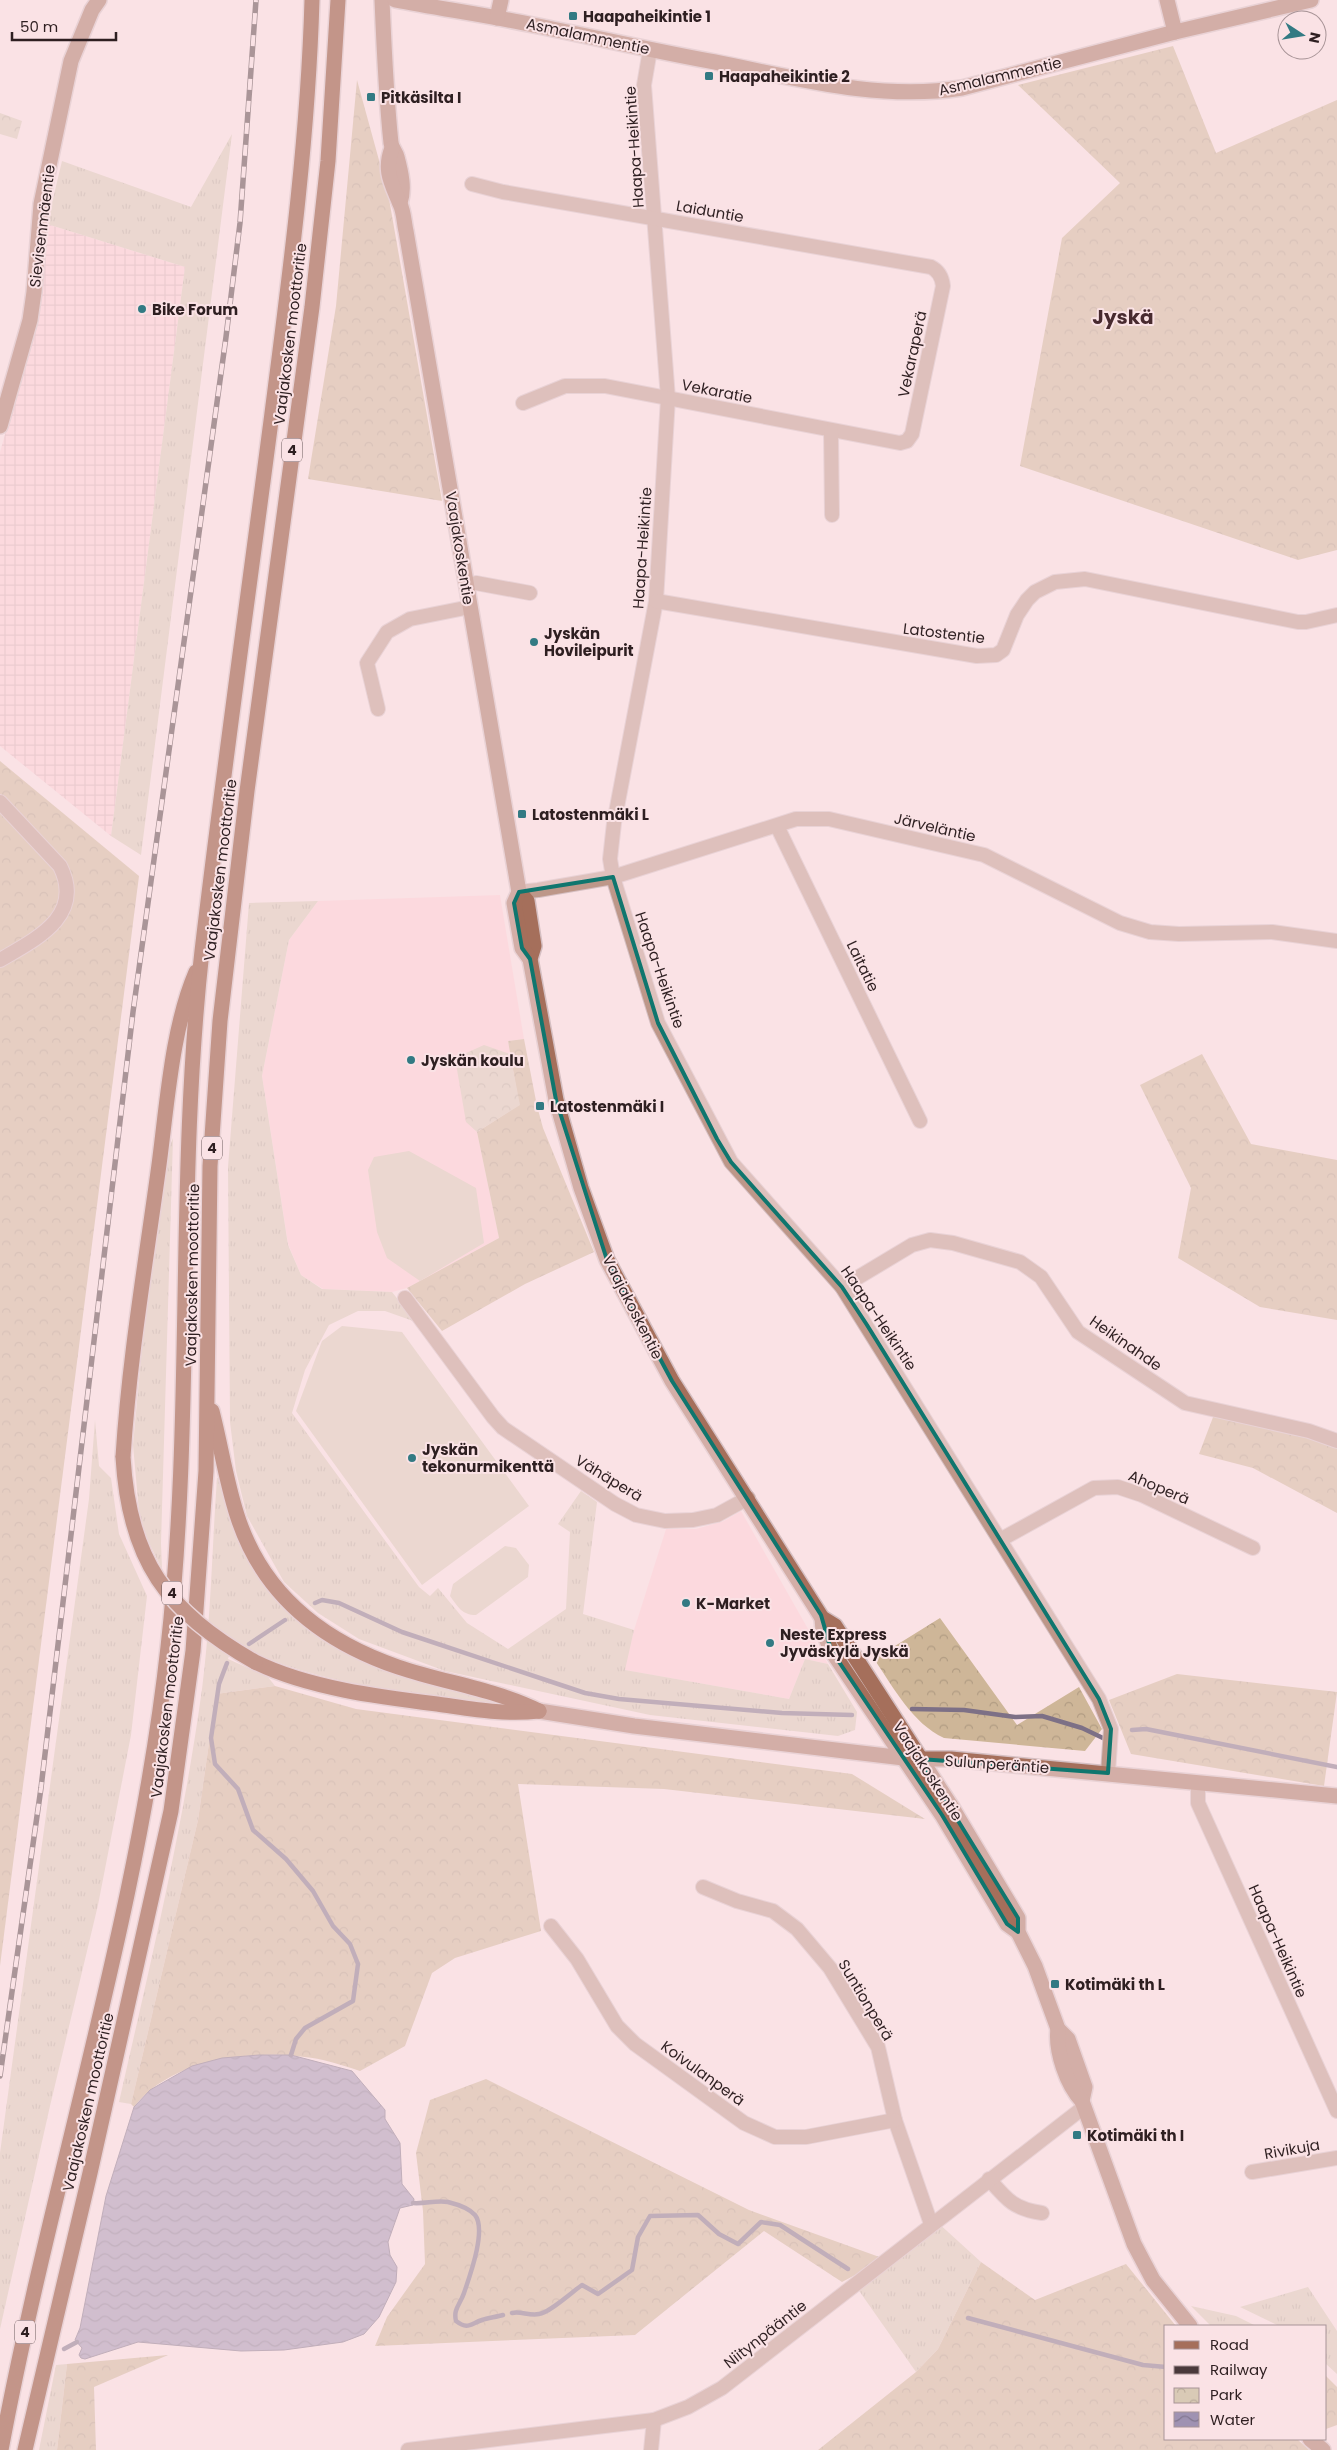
<svg xmlns="http://www.w3.org/2000/svg" width="1337" height="2450" font-family="Poppins,sans-serif">
  <style>
    .built { fill: #ffcfd5 }
    .industrial { fill: url(#industrial-grid) }
    .grass { fill: url(#grass-tufts) }
    .forest { fill: url(#forest-crowns) }
    .park { fill: url(#park-crowns) }
    .pitch { fill: #d9cab6 }
    .water { fill: url(#water-waves); stroke: #7d7086 }
    .lines { fill: none; stroke-linecap: round; stroke-linejoin: round }
    .stream { stroke: #7d7086; stroke-width: 4.5 }
    .street-casing { stroke: #d5bfc2; stroke-width: 16 }
    .secondary-casing { stroke: #d5bfc2; stroke-width: 18 }
    .highway-casing { stroke: #d5bfc2; stroke-width: 18 }
    .street { stroke: #bd9789; stroke-width: 14 }
    .secondary { stroke: #a56f5b; stroke-width: 15 }
    .highway { stroke: #81381a; stroke-width: 15 }
    .rail-casing { stroke: #4a393b; stroke-width: 5.5 }
    .rail { stroke: #fae2e5; stroke-width: 4; stroke-dasharray: 11; stroke-linecap: butt }
    .highway-bridge-casing { stroke: #d5bfc2; stroke-width: 18; stroke-linecap: butt }
    .highway-bridge { stroke: #81381a; stroke-width: 15 }
    .marked { fill: none; stroke: #0f766e; stroke-width: 4; stroke-linejoin: round }
    .poi-dot { fill: #327a83; stroke: #fae2e5; stroke-width: 2 }
    .labels { text-anchor: middle; dominant-baseline: central; stroke-width: 4; stroke-linejoin: round; paint-order: stroke }
    .shield { fill: #fae2e5; stroke: #6b5a5c; stroke-width: 1 }
    .shield-label { font-size: 14px; font-weight: bold; fill: #2e1f21 }
    .poi-label { font-size: 15px; font-weight: bold; fill: #2e1f21; stroke: #fae2e5; text-anchor: start }
    .street-label { font-size: 15px; fill: #2e1f21; stroke: #fae2e5 }
    .district-label { font-size: 20px; font-weight: bold; fill: #482a2f; stroke: #fae2e5 }
  </style>
  <defs>
    <pattern id="industrial-grid" width="8" height="8" patternUnits="userSpaceOnUse" patternTransform="scale(1.25)"><rect width="8" height="8" fill="#ffcfd5"/><path d="M0 4h8M4 0v8" fill="none" stroke="#dbb1b7"/></pattern>
    <pattern id="grass-tufts" width="24" height="20" patternUnits="userSpaceOnUse" patternTransform="scale(1.25)"><rect width="24" height="20" fill="#d9cab6"/><path d="M3 7l-1-3M5 7V3M7 7l1-3M15 17l-1-3M17 17v-4M19 17l1-3" fill="none" stroke="#bbad9c"/></pattern>
    <pattern id="forest-crowns" width="20" height="18" patternUnits="userSpaceOnUse" patternTransform="scale(1.25)"><rect width="20" height="18" fill="#ceb698"/><path d="M2 6a3 3 0 1 1 6 0M12 15a3 3 0 1 1 6 0" fill="none" stroke="#b19c83"/></pattern>
    <pattern id="park-crowns" width="20" height="18" patternUnits="userSpaceOnUse" patternTransform="scale(1.25)"><rect width="20" height="18" fill="#d9cab6"/><path d="M2 6a3 3 0 1 1 6 0M12 15a3 3 0 1 1 6 0" fill="none" stroke="#bbad9c"/></pattern>
    <pattern id="water-waves" width="16" height="10" patternUnits="userSpaceOnUse" patternTransform="scale(1.25)"><rect width="16" height="10" fill="#9f92b2"/><path d="M0 5q4-4 8 0t8 0" fill="none" stroke="#827790"/></pattern>
  </defs>
  <rect width="100%" height="100%" fill="#fae2e5"/>
  <g class="built">
    <path d="M 500,895 L 524,1039 L 508,1041 L 520,1105 L 477,1132 L 499,1238 L 407,1288 L 392,1292 L 323,1289 L 301,1275 L 288,1244 L 262,1076 L 289,940 L 318,901 Z"/>
    <path d="M 741,1511 L 828,1664 L 805,1659 L 789,1699 L 624,1670 L 634,1630 L 666,1529 L 696,1529 L 724,1521 Z"/>
  </g>
  <path class="industrial" d="M 47,224 L 185,267 L 111,836 L 0,746 L 0,452 L 36,324 L 41,294 Z"/>
  <g class="grass">
    <path d="M 232,134 L 141,855 L 111,836 L 185,267 L 47,224 L 62,161 L 191,207 Z"/>
    <path d="M 318,901 L 289,940 L 262,1076 L 288,1245 L 301,1275 L 322,1289 L 392,1292 L 416,1322 L 385,1311 L 358,1311 L 329,1325 L 305,1370 L 292,1413 L 419,1587 L 430,1596 L 438,1588 L 467,1623 L 508,1649 L 566,1609 L 570,1532 L 558,1524 L 581,1491 L 597,1502 L 583,1614 L 634,1630 L 625,1670 L 789,1699 L 805,1659 L 828,1664 L 857,1712 L 855,1730 L 838,1736 L 650,1715 L 445,1671 L 359,1639 L 318,1613 L 284,1582 L 247,1516 L 236,1471 L 230,1422 L 228,1167 L 249,903 Z"/>
    <path d="M 173,1138 L 161,1543 L 162,1569 L 147,1539 L 139,1512 L 133,1445 L 142,1347 L 168,1151 Z"/>
    <path d="M 95,1420 L 99,1466 L 111,1478 L 119,1534 L 147,1596 L 131,1735 L 98,1905 L 50,2106 L 0,2329 L 0,2153 L 89,1499 Z"/>
    <path d="M 217,1478 L 219,1478 C 225,1500 230,1523 239,1544 C 291,1654 403,1678 511,1704 L 511,1708 C 417,1694 320,1686 233,1644 L 228,1659 L 268,1677 L 275,1686 L 216,1694 L 198,1820 L 131,2104 L 119,2102 C 150,1965 183,1829 202,1689 C 211,1619 212,1548 217,1478 Z"/>
    <path d="M 936,2221 L 981,2262 L 938,2349 L 916,2372 L 855,2285 Z"/>
    <path d="M 1308,2287 L 1337,2331 L 1337,2374 L 1326,2364 L 1326,2326 L 1279,2326 L 1240,2307 Z"/>
    <path d="M 1191,2306 L 1236,2316 L 1256,2326 L 1211,2326 Z"/>
    <path d="M 67,2364 L 57,2450 L 39,2450 L 56,2365 Z"/>
  </g>
  <g class="forest">
    <path d="M 1173,46 L 1216,153 L 1337,100 L 1337,550 L 1298,560 L 1020,466 L 1062,238 L 1120,183 L 1018,85 Z"/>
    <path d="M 357,80 L 388,193 L 442,501 L 308,479 L 336,306 Z"/>
    <path d="M 0,761 L 139,876 L 0,1966 Z"/>
    <path d="M 524,1039 L 537,1106 L 543,1128 L 594,1252 L 525,1284 L 442,1331 L 407,1288 L 499,1238 L 477,1132 L 519,1105 L 508,1041 Z"/>
    <path d="M 1202,1054 L 1251,1144 L 1337,1160 L 1337,1320 L 1260,1307 L 1178,1258 L 1191,1188 L 1140,1085 Z"/>
    <path d="M 1215,1412 L 1337,1443 L 1337,1513 L 1253,1468 L 1199,1454 Z"/>
    <path d="M 940,1618 L 1017,1725 L 1079,1687 L 1102,1729 L 1085,1751 L 944,1738 C 912,1723 894,1688 874,1659 Z"/>
    <path d="M 1177,1674 L 1337,1692 L 1324,1786 L 1131,1754 L 1109,1700 Z"/>
    <path d="M 275,1686 L 356,1709 L 852,1774 L 925,1819 L 664,1789 L 518,1784 L 541,1931 L 455,1958 L 432,1973 L 405,2046 L 360,2071 C 348,2067 336,2063 323,2060 C 264,2047 173,2056 134,2107 L 131,2104 L 198,1820 L 216,1694 Z"/>
    <path d="M 486,2079 L 749,2210 L 885,2259 L 842,2282 L 764,2231 L 635,2335 L 375,2346 L 387,2317 L 425,2264 L 423,2211 L 416,2153 L 430,2100 Z"/>
    <path d="M 981,2262 L 1035,2300 L 1126,2264 L 1176,2326 L 1166,2326 L 1166,2439 L 1297,2439 L 1309,2450 L 818,2450 L 916,2372 L 938,2349 Z"/>
    <path d="M 168,2355 L 94,2387 L 96,2450 L 57,2450 L 67,2364 Z"/>
    <path d="M 1326,2376 L 1337,2387 L 1337,2425 L 1326,2429 Z"/>
  </g>
  <g class="park">
    <path d="M 0,113 L 22,121 L 17,139 L 0,134 Z"/>
    <path d="M 484,1045 L 510,1054 L 520,1105 L 477,1132 L 466,1122 L 455,1058 Z"/>
  </g>
  <g class="pitch">
    <path d="M 409,1151 L 476,1188 L 484,1243 L 420,1281 L 387,1258 L 377,1232 L 368,1170 L 374,1157 Z"/>
    <path d="M 342,1326 L 402,1332 L 529,1506 L 422,1585 L 296,1411 L 322,1341 Z"/>
    <path d="M 505,1546 L 516,1548 L 529,1565 L 528,1577 L 476,1615 C 462,1615 458,1607 450,1596 L 453,1584 Z"/>
  </g>
  <path class="water" d="M 259,2055 L 291,2055 L 352,2071 L 385,2110 L 385,2119 L 400,2143 L 402,2184 L 414,2199 L 413,2205 L 400,2208 L 388,2242 L 390,2255 L 397,2267 L 396,2282 L 379,2317 L 364,2334 L 343,2342 L 284,2350 L 241,2351 L 138,2342 L 85,2359 L 81,2358 L 79,2355 L 82,2348 L 75,2340 L 80,2328 L 106,2196 L 134,2107 L 150,2090 L 192,2066 L 222,2058 Z"/>
  <g class="lines">
    <g class="stream">
      <path d="M 315,1603 L 322,1600 L 339,1603 L 402,1632 L 585,1693 L 619,1699 L 782,1713 L 852,1715"/>
      <path d="M 249,1644 L 285,1620"/>
      <path d="M 227,1663 L 219,1684 L 211,1738 L 215,1764 L 238,1789 L 253,1830 L 286,1859 L 313,1891 L 333,1926 L 350,1944 L 358,1964 L 353,2001 L 305,2028 L 296,2039 L 291,2055"/>
      <path d="M 912,1709 L 964,1710 L 1015,1717 L 1042,1716 L 1082,1728 L 1105,1739"/>
      <path d="M 1132,1730 L 1146,1729 L 1337,1767"/>
      <path d="M 413,2203 C 425,2204 436,2200 448,2202 C 456,2204 469,2208 475,2215 C 487,2230 469,2278 464,2293 C 460,2305 453,2309 456,2321 C 468,2330 470,2324 482,2320 C 488,2318 496,2317 503,2315"/>
      <path d="M 512,2313 C 521,2311 529,2316 539,2314 C 549,2313 572,2292 582,2285 L 598,2294 L 632,2270 L 638,2237 L 650,2216 L 698,2215 L 719,2234 L 738,2244 L 761,2222 L 780,2225 L 848,2269"/>
      <path d="M 968,2318 L 1143,2365 L 1166,2367"/>
      <path d="M 64,2349 L 77,2342"/>
    </g>
    <defs>
      <g id="street">
        <path d="M 650,50 L 644,85 L 668,398 L 656,601 L 614,823 L 610,859 L 613,877 L 658,1023 L 731,1162 L 842,1287 L 1099,1699 L 1111,1729 L 1108,1773"/>
        <path d="M 472,184 L 503,192 L 931,267 C 939,271 942,277 943,286 L 912,434 L 907,441 L 900,443 L 605,386 L 565,386 L 523,403"/>
        <path d="M 831,431 L 832,515"/>
        <path d="M 466,585 L 476,583 L 530,593"/>
        <path d="M 656,601 L 977,656 L 996,655 L 1003,650 L 1017,615 L 1027,600 L 1035,592 L 1055,582 L 1085,579 L 1298,622 L 1306,622 L 1337,615"/>
        <path d="M 378,709 L 367,663 L 387,632 L 410,619 L 470,607"/>
        <path d="M 0,802 L 60,866 C 85,916 36,939 0,960"/>
        <path d="M 777,826 L 920,1121"/>
        <path d="M 519,892 L 538,890 L 613,877 L 796,819 L 829,819 L 984,855 L 1120,923 L 1150,932 L 1179,934 L 1272,932 L 1337,941"/>
        <path d="M 842,1287 L 912,1245 L 930,1240 L 953,1243 L 1020,1262 L 1041,1277 L 1078,1332 L 1185,1403 L 1309,1431 L 1337,1441"/>
        <path d="M 405,1298 L 493,1417 L 503,1428 L 615,1504 L 636,1515 L 665,1521 L 693,1520 L 717,1515 L 748,1498"/>
        <path d="M 1000,1540 L 1094,1488 L 1118,1487 L 1142,1495 L 1253,1548"/>
        <path d="M 1198,1783 L 1198,1803 L 1337,2111"/>
        <path d="M 703,1887 L 737,1901 L 773,1911 L 797,1929 L 830,1968 L 878,2047 L 895,2120 L 931,2224"/>
        <path d="M 551,1926 L 577,1959 L 617,2026 L 635,2044 L 744,2123 L 775,2137 L 806,2137 L 895,2120"/>
        <path d="M 1252,2172 L 1337,2158"/>
        <path d="M 989,2179 C 1007,2200 1014,2209 1042,2213"/>
        <path d="M 408,2450 L 654,2420 L 688,2407 L 722,2388 L 1084,2107"/>
        <path d="M 651,2450 L 654,2420"/>
      </g>
      <g id="secondary">
        <path d="M 382,0 C 384,48 386,96 391,143 C 392,149 396,152 397,157 C 401,172 405,189 400,203"/>
        <path d="M 395,0 C 441,9 487,15 533,25 C 594,37 654,51 715,62 C 796,78 878,101 962,88 L 1175,32 L 1311,0"/>
        <path d="M 1167,0 L 1175,32"/>
        <path d="M 497,18 L 501,0"/>
        <path d="M 392,148 C 383,171 392,184 400,204 C 404,212 404,223 406,231 L 519,892 L 527,901 L 534,946 L 530,959 L 556,1100 L 581,1188 L 607,1260 L 672,1381 L 822,1618 L 835,1626 L 953,1809 L 1018,1918 L 1018,1932 L 1035,1966 L 1058,2029 L 1068,2039 L 1085,2087 L 1082,2101"/>
        <path d="M 0,426 L 30,320 L 34,292 L 41,204 L 71,61 L 92,10 L 99,0"/>
        <path d="M 519,892 L 514,903 L 522,948 L 530,959"/>
        <path d="M 822,1618 L 823,1631 L 831,1650 L 942,1815 L 1007,1924 L 1018,1932"/>
        <path d="M 539,1711 L 634,1726 L 912,1759 L 951,1759 L 1337,1796"/>
        <path d="M 1058,2029 C 1055,2051 1067,2085 1082,2101 L 1134,2244 L 1153,2280 L 1190,2326"/>
        <path d="M 1310,2439 L 1323,2450"/>
      </g>
      <g id="highway">
        <path d="M 212,1411 C 221,1446 226,1481 237,1515 C 262,1594 322,1641 398,1667 C 445,1683 495,1689 539,1711"/>
        <path d="M 123,1457 C 129,1361 145,1267 158,1172 C 167,1108 171,1030 196,972"/>
        <path d="M 255,1662 C 308,1688 379,1697 437,1704 C 473,1709 503,1715 539,1711"/>
        <path d="M 1,2450 C 51,2181 138,1919 168,1647 C 194,1416 176,1182 202,951 C 223,774 248,597 271,421 C 289,281 308,141 312,0"/>
        <path d="M 25,2450 L 90,2173 L 171,1811 L 193,1651 L 206,1471 L 210,1166 L 220,1021 L 247,791 L 312,307 L 328,161 L 338,0"/>
      </g>
    </defs>
    <use href="#street" class="street-casing"/>
    <use href="#secondary" class="secondary-casing"/>
    <use href="#highway" class="highway-casing"/>
    <use href="#street" class="street"/>
    <use href="#secondary" class="secondary"/>
    <use href="#highway" class="highway"/>
    <defs>
      <path id="rail" d="M 0,2076 L 41,1788 L 133,1012 L 226,337 L 240,223 L 256,0"/>
    </defs>
    <use href="#rail" class="rail-casing"/>
    <use href="#rail" class="rail"/>
    <defs>
      <path id="highway-bridge" d="M 123,1457 C 129,1560 166,1611 255,1662"/>
    </defs>
    <use href="#highway-bridge" class="highway-bridge-casing"/>
    <use href="#highway-bridge" class="highway-bridge"/>
  </g>
  <path d="M0 0H1337V2450H0ZM 613,877 L 658,1023 L 717,1139 L 731,1162 L 842,1287 L 867,1325 L 1099,1699 L 1111,1729 L 1108,1773 L 920,1759 L 1018,1918 L 1018,1932 L 1007,1924 L 942,1815 L 831,1650 L 821,1615 L 672,1381 L 607,1260 L 556,1100 L 530,959 L 522,948 L 514,903 L 519,892 Z" fill="#fae2e5" fill-opacity=".55" fill-rule="evenodd"/>
  <path class="marked" d="M 613,877 L 658,1023 L 717,1139 L 731,1162 L 842,1287 L 867,1325 L 1099,1699 L 1111,1729 L 1108,1773 L 920,1759 L 1018,1918 L 1018,1932 L 1007,1924 L 942,1815 L 831,1650 L 821,1615 L 672,1381 L 607,1260 L 556,1100 L 530,959 L 522,948 L 514,903 L 519,892 Z"/>
  <g class="poi-dot">
    <rect x="568" y="11" width="10" height="10" rx="2.5"/>
    <rect x="704" y="71" width="10" height="10" rx="2.5"/>
    <rect x="366" y="92" width="10" height="10" rx="2.5"/>
    <circle cx="142" cy="309" r="5"/>
    <circle cx="534" cy="642" r="5"/>
    <rect x="517" y="809" width="10" height="10" rx="2.5"/>
    <circle cx="411" cy="1060" r="5"/>
    <rect x="535" y="1101" width="10" height="10" rx="2.5"/>
    <circle cx="412" cy="1458" r="5"/>
    <circle cx="686" cy="1603" r="5"/>
    <circle cx="770" cy="1643" r="5"/>
    <rect x="1050" y="1979" width="10" height="10" rx="2.5"/>
    <rect x="1072" y="2130" width="10" height="10" rx="2.5"/>
  </g>
  <g class="labels">
    <g class="shield">
      <rect x="282" y="438.5" width="20" height="23" rx="4"/>
      <rect x="202" y="1136.5" width="20" height="23" rx="4"/>
      <rect x="162" y="1581.5" width="20" height="23" rx="4"/>
      <rect x="15" y="2320.5" width="20" height="23" rx="4"/>
    </g>
    <g class="shield-label">
      <text x="292" y="450">4</text>
      <text x="212" y="1148">4</text>
      <text x="172" y="1593">4</text>
      <text x="25" y="2332">4</text>
    </g>
    <g class="poi-label">
      <text x="583" y="16">Haapaheikintie 1</text>
      <text x="719" y="76">Haapaheikintie 2</text>
      <text x="381" y="97">Pitkäsilta I</text>
      <text x="152" y="309">Bike Forum</text>
      <text x="544" y="633">Jyskän<tspan x="544" dy="17">Hovileipurit</tspan></text>
      <text x="532" y="814">Latostenmäki L</text>
      <text x="421" y="1060">Jyskän koulu</text>
      <text x="550" y="1106">Latostenmäki I</text>
      <text x="422" y="1449">Jyskän<tspan x="422" dy="17">tekonurmikenttä</tspan></text>
      <text x="696" y="1603">K-Market</text>
      <text x="780" y="1634">Neste Express<tspan x="780" dy="17">Jyväskylä Jyskä</tspan></text>
      <text x="1065" y="1984">Kotimäki th L</text>
      <text x="1087" y="2135">Kotimäki th I</text>
    </g>
    <g class="street-label">
      <text transform="translate(588 36) rotate(12)">Asmalammentie</text>
      <text transform="translate(1000 76) rotate(-13)">Asmalammentie</text>
      <text transform="translate(634 147) rotate(-94)">Haapa-Heikintie</text>
      <text transform="translate(710 211) rotate(10)">Laiduntie</text>
      <text transform="translate(42 226) rotate(-83)">Sievisenmäentie</text>
      <text transform="translate(290 334) rotate(-83)">Vaajakosken moottoritie</text>
      <text transform="translate(912 354) rotate(-78)">Vekaraperä</text>
      <text transform="translate(717 391) rotate(11)">Vekaratie</text>
      <text transform="translate(460 548) rotate(81)">Vaajakoskentie</text>
      <text transform="translate(642 548) rotate(-86)">Haapa-Heikintie</text>
      <text transform="translate(944 633) rotate(7)">Latostentie</text>
      <text transform="translate(935 827) rotate(13)">Järveläntie</text>
      <text transform="translate(220 870) rotate(-83)">Vaajakosken moottoritie</text>
      <text transform="translate(863 966) rotate(64)">Laitatie</text>
      <text transform="translate(660 970) rotate(71)">Haapa-Heikintie</text>
      <text transform="translate(192 1275) rotate(-89)">Vaajakosken moottoritie</text>
      <text transform="translate(633 1307) rotate(63)">Vaajakoskentie</text>
      <text transform="translate(879 1318) rotate(56)">Haapa-Heikintie</text>
      <text transform="translate(1126 1343) rotate(35)">Heikinahde</text>
      <text transform="translate(609 1478) rotate(31)">Vähäperä</text>
      <text transform="translate(1159 1487) rotate(23)">Ahoperä</text>
      <text transform="translate(167 1707) rotate(-83)">Vaajakosken moottoritie</text>
      <text transform="translate(997 1764) rotate(4)">Sulunperäntie</text>
      <text transform="translate(928 1771) rotate(57)">Vaajakoskentie</text>
      <text transform="translate(1278 1941) rotate(66)">Haapa-Heikintie</text>
      <text transform="translate(866 2000) rotate(59)">Suntionperä</text>
      <text transform="translate(703 2073) rotate(36)">Koivulanperä</text>
      <text transform="translate(88 2102) rotate(-77)">Vaajakosken moottoritie</text>
      <text transform="translate(1292 2149) rotate(-10)">Rivikuja</text>
      <text transform="translate(765 2334) rotate(-38)">Niitynpääntie</text>
    </g>
    <g class="district-label">
      <text x="1123" y="317">Jyskä</text>
    </g>
  </g>
  <rect x="1164" y="2325" width="162" height="115" fill="#fae2e5" stroke="#a89497"/>
  <rect x="1174" y="2341" width="25" height="8" fill="#a56f5b" stroke="#a89497"/>
  <text x="1210" y="2350" font-size="15" fill="#2e1f21">Road</text>
  <rect x="1174" y="2366" width="25" height="8" fill="#4a393b" stroke="#a89497"/>
  <text x="1210" y="2375" font-size="15" fill="#2e1f21">Railway</text>
  <rect x="1174" y="2388" width="25" height="15" fill="url(#park-crowns)" stroke="#a89497"/>
  <text x="1210" y="2400" font-size="15" fill="#2e1f21">Park</text>
  <rect x="1174" y="2412" width="25" height="15" fill="url(#water-waves)" stroke="#a89497"/>
  <text x="1210" y="2425" font-size="15" fill="#2e1f21">Water</text>
  <g transform="translate(1302 35) rotate(102)"><circle r="24" fill="#fae2e5" stroke="#a89497"/>
  <path d="M0-4L9 19L0 12L-9 19Z" fill="#327a83"/>
  <text y="-8" font-size="14" font-weight="bold" text-anchor="middle" fill="#2e1f21">N</text>
  </g>
  <path d="M12 32v8h104v-8" fill="none" stroke="#2e1f21" stroke-width="2.5"/>
  <text x="20" y="32" font-size="15" fill="#2e1f21" stroke="#fae2e5" stroke-width="4" paint-order="stroke">50 m</text>
</svg>
